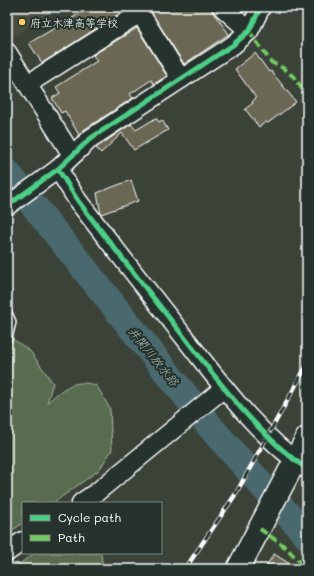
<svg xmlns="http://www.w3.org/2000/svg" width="314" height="576" font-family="Mali,'Klee One',sans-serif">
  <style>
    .built { fill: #494e41 }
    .green { fill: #596d50; stroke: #acb6a8 }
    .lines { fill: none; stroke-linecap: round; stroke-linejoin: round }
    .river { stroke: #48696e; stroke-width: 27 }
    .building { fill: #6b6754; stroke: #fff }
    .lane-casing { stroke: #fff; stroke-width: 12 }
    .street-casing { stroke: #fff; stroke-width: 21 }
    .secondary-casing { stroke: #fff; stroke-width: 25 }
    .lane { stroke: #26332d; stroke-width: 9 }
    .street { stroke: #26332d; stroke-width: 18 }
    .secondary { stroke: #26332d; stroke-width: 22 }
    .rail-casing { stroke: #fff; stroke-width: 4.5 }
    .rail { stroke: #26332d; stroke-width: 3; stroke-dasharray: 9; stroke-linecap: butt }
    .quiet { stroke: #71cb61; stroke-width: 4; stroke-dasharray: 8 4; stroke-linecap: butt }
    .cycleway-casing { stroke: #26332d; stroke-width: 8 }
    .cycleway { stroke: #4dcf88; stroke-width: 5 }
    .poi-dot { fill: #ffd166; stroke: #26332d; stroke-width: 1.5 }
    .labels { text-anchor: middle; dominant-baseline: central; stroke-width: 4; stroke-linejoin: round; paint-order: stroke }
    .poi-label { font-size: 11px; fill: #fff; stroke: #26332d; text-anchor: start }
    .water-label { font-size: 12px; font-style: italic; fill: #adbcbe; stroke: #26332d }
  </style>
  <rect width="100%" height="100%" fill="#3b4339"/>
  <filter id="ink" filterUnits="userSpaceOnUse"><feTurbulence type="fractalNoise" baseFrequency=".025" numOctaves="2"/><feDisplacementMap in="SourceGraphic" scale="8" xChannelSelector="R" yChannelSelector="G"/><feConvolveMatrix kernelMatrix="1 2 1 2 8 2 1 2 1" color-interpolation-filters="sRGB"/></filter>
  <g filter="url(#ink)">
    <path class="built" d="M 7,7 L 60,7 L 10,39 L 7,34 Z"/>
    <g class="green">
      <path d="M 10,337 L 30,351 L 53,383 L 47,403 C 62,389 75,377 97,386 L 110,409 L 112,450 L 99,470 L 53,503 L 23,503 L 23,523 L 7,534 L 7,341 Z"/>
      <path d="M 35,553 L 101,553 L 103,569 L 12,569 Z"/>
    </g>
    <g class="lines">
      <path class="river" d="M 7,172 L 213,430 L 307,536"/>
    </g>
    <g class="building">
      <path d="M 91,7 L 130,7 L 42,63 L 29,43 Z"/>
      <path d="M 148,7 L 211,7 L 212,11 L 229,34 L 184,64 Z"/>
      <path d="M 137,28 L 167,76 L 154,84 L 151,80 L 130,94 L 133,98 L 85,129 L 79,135 L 65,111 L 61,113 L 52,98 L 60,93 L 56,87 L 97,61 L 93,55 Z"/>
      <path d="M 255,53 L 269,72 L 271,71 L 296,102 L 268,123 L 266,122 L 259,127 L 245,109 L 253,103 L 252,102 L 256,98 L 235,69 Z"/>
      <path d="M 156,118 L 159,122 L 162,120 L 168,130 L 134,150 L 122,133 L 101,153 L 96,148 L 131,124 L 136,130 Z"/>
      <path d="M 131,180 L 138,201 L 101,214 L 97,193 Z"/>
      <path d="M 274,554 L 298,569 L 264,569 Z"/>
    </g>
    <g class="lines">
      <defs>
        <path id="lane" d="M 7,313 L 11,322 L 7,338"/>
        <g id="street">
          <path d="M 222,7 L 249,31"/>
          <path d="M 7,52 L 72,155"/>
          <path d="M 28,84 L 140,13 L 181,79"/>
          <path d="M 58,169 L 78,201 C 114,248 151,295 188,342 C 223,387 259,436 307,469"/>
          <path d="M 7,206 L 58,169 L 91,138 L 233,45 L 249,31 L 261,7"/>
          <path d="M 81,503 L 97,492 L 224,388"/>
          <path d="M 7,552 L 23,541"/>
        </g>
        <path id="secondary" d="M 238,569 L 307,438"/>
      </defs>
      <use href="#lane" class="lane-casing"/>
      <use href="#street" class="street-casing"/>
      <use href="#secondary" class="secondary-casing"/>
      <use href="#lane" class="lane"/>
      <use href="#street" class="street"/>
      <use href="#secondary" class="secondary"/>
      <defs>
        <path id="rail" d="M 185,569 L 235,495 L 307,365"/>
      </defs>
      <use href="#rail" class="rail-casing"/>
      <use href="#rail" class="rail"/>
      <g class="quiet">
        <path d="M 249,31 L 271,62 L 283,68 L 294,77 L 307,96"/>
        <path d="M 260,529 L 284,546 L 307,569"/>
      </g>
      <defs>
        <g id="cycleway">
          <path d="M 58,169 L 78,201 C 114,248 151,295 188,342 C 223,387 259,436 307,469"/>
          <path d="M 7,206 L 58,169 L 91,138 L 233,45 L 249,31 L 261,7"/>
        </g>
      </defs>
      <use href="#cycleway" class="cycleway-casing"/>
      <use href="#cycleway" class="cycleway"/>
    </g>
  </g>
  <circle class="poi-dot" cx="22" cy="22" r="4"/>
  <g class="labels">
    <g class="poi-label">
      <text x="30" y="22">府立木津高等学校</text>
    </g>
    <g class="water-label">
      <text transform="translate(154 356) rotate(51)">井関川放水路</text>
    </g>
  </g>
  <rect width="314" height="576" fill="none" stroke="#26332d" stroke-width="24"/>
  <rect x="12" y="12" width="290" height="552" fill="none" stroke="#fff" stroke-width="1.5" filter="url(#ink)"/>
  <rect x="22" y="502" width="140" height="52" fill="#26332d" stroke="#7d8581"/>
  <rect x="30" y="515" width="20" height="6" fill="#4dcf88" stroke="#7d8581"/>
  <text x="58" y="522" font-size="12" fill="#ffffff">Cycle path</text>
  <rect x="30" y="535" width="20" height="6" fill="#71cb61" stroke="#7d8581"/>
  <text x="58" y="542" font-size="12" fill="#ffffff">Path</text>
</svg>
